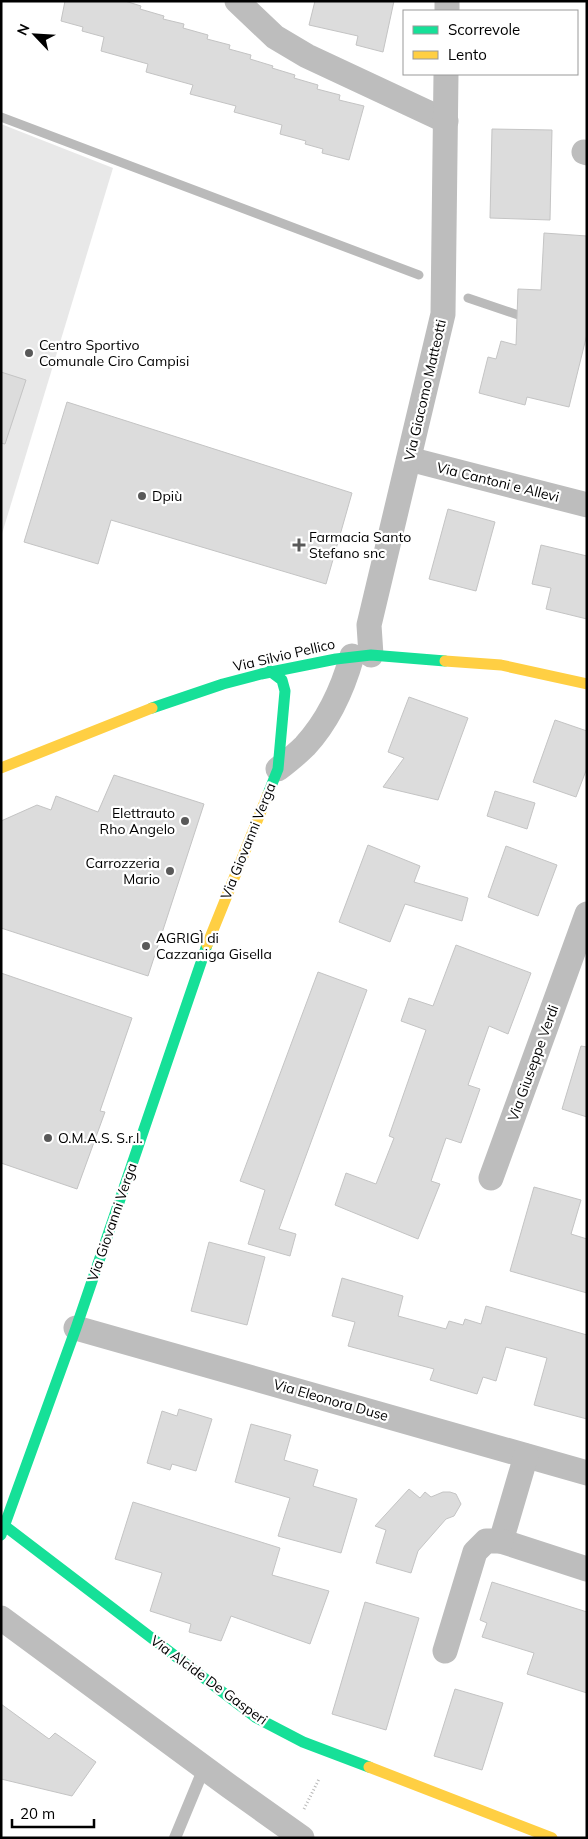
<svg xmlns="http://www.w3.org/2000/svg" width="588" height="1839" font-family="Mulish,sans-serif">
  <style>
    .green { fill: #e8e8e8 }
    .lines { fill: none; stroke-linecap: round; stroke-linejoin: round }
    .stream { stroke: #bababa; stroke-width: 9 }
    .building { fill: #dcdcdc; stroke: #c4c4c4 }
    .path { stroke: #b8b8b8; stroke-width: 3; stroke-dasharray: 1 2.5; stroke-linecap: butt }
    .lane { stroke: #bdbdbd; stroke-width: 12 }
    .street { stroke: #bdbdbd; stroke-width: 25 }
    .fast { stroke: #16e098; stroke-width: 11 }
    .slow { stroke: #ffcf43; stroke-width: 11 }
    .poi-dot { fill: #595959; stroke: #fff; stroke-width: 2 }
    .labels { text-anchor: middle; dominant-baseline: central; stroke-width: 4.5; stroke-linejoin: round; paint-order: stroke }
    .poi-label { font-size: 14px; fill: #000; stroke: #fff; text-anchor: start }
    .street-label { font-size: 14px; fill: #000; stroke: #fff }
  </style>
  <rect width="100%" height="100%" fill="#fff"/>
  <path class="green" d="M 1,124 L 113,168 L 1,537 Z"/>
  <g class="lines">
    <g class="stream">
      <path d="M 1,117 L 419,275"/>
      <path d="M 468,298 L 527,318"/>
    </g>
  </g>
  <g class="building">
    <path d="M 65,1 L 125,1 L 141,6 L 140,9 L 164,16 L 163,19 L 184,24 L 183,28 L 208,35 L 207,39 L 230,45 L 229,49 L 251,55 L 250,59 L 273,66 L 272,68 L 295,75 L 294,78 L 318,85 L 317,89 L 340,95 L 339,100 L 364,106 L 349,160 L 322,153 L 323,149 L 305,144 L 306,141 L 280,134 L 282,125 L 234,112 L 236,106 L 190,94 L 193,85 L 146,72 L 148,64 L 101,51 L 104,37 L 82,31 L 83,27 L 61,21 Z"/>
    <path d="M 315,1 L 394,1 L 383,52 L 356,45 L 358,36 L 309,25 Z"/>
    <path d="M 492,129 L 552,130 L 550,220 L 490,218 Z"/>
    <path d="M 544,233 L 587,236 L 587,334 L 569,407 L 527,397 L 525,405 L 479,393 L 488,357 L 496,359 L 501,341 L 516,345 L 518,289 L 541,290 Z"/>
    <path d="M 1,372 L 26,380 L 5,444 L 1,443 Z"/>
    <path d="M 67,402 L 352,493 L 326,584 L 111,520 L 98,564 L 24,542 Z"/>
    <path d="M 448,509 L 495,522 L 476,591 L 429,579 Z"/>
    <path d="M 541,545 L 587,556 L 587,619 L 546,609 L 551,588 L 532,584 Z"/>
    <path d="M 409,697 L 468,718 L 438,800 L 383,787 L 404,758 L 388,752 Z"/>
    <path d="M 555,720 L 587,731 L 587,768 L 576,797 L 533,782 Z"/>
    <path d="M 114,775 L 204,804 L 148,976 L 1,928 L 1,821 L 37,805 L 51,810 L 56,796 L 98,812 Z"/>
    <path d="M 495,791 L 535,803 L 527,829 L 487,816 Z"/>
    <path d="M 368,845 L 420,866 L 414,882 L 468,898 L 462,921 L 405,904 L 390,942 L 339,922 Z"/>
    <path d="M 506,846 L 557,865 L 538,916 L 488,897 Z"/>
    <path d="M 456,945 L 531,973 L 508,1034 L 489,1026 L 468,1085 L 480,1089 L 461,1143 L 446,1138 L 431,1181 L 440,1184 L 418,1239 L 335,1205 L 346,1173 L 376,1184 L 394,1138 L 389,1136 L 426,1030 L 401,1021 L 409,998 L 433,1006 Z"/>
    <path d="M 318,972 L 367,990 L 279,1229 L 296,1234 L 290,1256 L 248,1244 L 265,1190 L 240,1181 Z"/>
    <path d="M 1,973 L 132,1018 L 100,1111 L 105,1112 L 77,1189 L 1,1163 Z"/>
    <path d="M 581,1046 L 587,1047 L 587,1117 L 562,1109 Z"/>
    <path d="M 534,1187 L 581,1200 L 571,1234 L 587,1239 L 587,1293 L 510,1271 Z"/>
    <path d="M 209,1242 L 265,1257 L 247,1325 L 191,1311 Z"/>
    <path d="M 342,1278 L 403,1296 L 398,1316 L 446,1329 L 449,1321 L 463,1325 L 465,1319 L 481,1324 L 486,1306 L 587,1335 L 587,1419 L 534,1405 L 547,1358 L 506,1347 L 496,1381 L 483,1377 L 477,1394 L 430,1380 L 434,1369 L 348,1346 L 355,1322 L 332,1316 Z"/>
    <path d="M 179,1409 L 212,1419 L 196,1471 L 172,1464 L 170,1470 L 147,1463 L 162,1411 L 177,1416 Z"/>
    <path d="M 251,1424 L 291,1435 L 284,1460 L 318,1470 L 313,1486 L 357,1499 L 341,1553 L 278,1536 L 290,1498 L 235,1482 Z"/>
    <path d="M 409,1489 L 420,1498 L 425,1492 L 431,1497 L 443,1492 L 450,1492 L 456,1494 L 461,1504 L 454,1516 L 446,1519 L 418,1551 L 411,1573 L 376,1563 L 386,1530 L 375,1526 Z"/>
    <path d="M 133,1502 L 280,1548 L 272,1575 L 329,1591 L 310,1644 L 231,1616 L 221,1641 L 189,1632 L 191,1624 L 150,1611 L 162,1573 L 115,1559 Z"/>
    <path d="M 492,1582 L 587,1612 L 587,1693 L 527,1674 L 534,1653 L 482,1637 L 487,1623 L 480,1620 Z"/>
    <path d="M 365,1602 L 419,1618 L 386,1730 L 332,1714 Z"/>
    <path d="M 455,1689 L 503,1703 L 482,1770 L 434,1756 Z"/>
    <path d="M 1,1704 L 49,1739 L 55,1733 L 96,1762 L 72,1796 L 1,1779 Z"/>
  </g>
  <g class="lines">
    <path class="path" d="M 304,1809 L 319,1779"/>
    <path class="lane" d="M 175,1838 L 204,1768"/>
    <g class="street">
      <path d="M 237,1 L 275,37 L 307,56 L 446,121"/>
      <path d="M 447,11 L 447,1"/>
      <path d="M 584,152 L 587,153"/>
      <path d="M 409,459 L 587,505"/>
      <path d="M 371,655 L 369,625 L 443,314 L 446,74"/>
      <path d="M 278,769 C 287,762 297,754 305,746 C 328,721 343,688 352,656"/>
      <path d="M 491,1178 L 587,914"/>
      <path d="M 76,1328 L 587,1473"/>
      <path d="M 526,1456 L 501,1541 L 587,1569"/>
      <path d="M 1,1618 L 229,1786 L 302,1838"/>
      <path d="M 445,1651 L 475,1552 L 486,1541 L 501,1541"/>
    </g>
    <g class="fast">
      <path d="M 152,708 L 223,684 L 261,674 L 336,659 L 371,655 L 445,661"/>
      <path d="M 268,794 L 278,769 L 285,691 L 282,680 L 270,671"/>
      <path d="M 1,1523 L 255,1717 L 303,1742 L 369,1767"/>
      <path d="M 1,1535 L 76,1328 L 207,945"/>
    </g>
    <g class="slow">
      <path d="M 445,661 L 501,665 L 587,684"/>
      <path d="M 1,768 L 152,708"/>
      <path d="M 207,945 L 268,794"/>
      <path d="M 369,1767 L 552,1838"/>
    </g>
  </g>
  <g class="poi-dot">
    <circle cx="29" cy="353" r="5"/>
    <circle cx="142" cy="496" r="5"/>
    <path d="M296.5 537.5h5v5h5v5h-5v5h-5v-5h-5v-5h5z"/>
    <circle cx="185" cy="821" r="5"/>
    <circle cx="170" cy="871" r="5"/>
    <circle cx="146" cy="946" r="5"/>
    <circle cx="48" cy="1138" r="5"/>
  </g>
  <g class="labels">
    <g class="poi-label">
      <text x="39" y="345">Centro Sportivo<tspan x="39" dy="16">Comunale Ciro Campisi</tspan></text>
      <text x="152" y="496">Dpiù</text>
      <text x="309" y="537">Farmacia Santo<tspan x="309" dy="16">Stefano snc</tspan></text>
      <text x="175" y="813" text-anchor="end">Elettrauto<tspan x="175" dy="16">Rho Angelo</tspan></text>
      <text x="160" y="863" text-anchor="end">Carrozzeria<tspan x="160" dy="16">Mario</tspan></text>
      <text x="156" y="938">AGRIGÌ di<tspan x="156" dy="16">Cazzaniga Gisella</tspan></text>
      <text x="58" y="1138">O.M.A.S. S.r.l.</text>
    </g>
    <g class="street-label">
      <text transform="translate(425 390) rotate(-77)">Via Giacomo Matteotti</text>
      <text transform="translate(498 482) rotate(14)">Via Cantoni e Allevi</text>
      <text transform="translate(284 655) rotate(-13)">Via Silvio Pellico</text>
      <text transform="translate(248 841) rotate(-68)">Via Giovanni Verga</text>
      <text transform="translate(533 1063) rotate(-70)">Via Giuseppe Verdi</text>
      <text transform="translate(112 1222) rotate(-71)">Via Giovanni Verga</text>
      <text transform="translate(331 1400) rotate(16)">Via Eleonora Duse</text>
      <text transform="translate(209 1680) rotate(36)">Via Alcide De Gasperi</text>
    </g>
  </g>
  <rect width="588" height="1839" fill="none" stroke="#000000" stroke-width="5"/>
  <rect x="403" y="10" width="175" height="65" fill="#ffffff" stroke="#999999"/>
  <rect x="413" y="26" width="25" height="8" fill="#16e098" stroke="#999999"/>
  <text x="448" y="35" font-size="15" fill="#000000">Scorrevole</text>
  <rect x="413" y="51" width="25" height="8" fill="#ffcf43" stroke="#999999"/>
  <text x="448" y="60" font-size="15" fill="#000000">Lento</text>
  <g transform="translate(35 35) rotate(295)" stroke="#ffffff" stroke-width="4" paint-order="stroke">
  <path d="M0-4L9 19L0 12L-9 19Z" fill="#000000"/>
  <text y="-8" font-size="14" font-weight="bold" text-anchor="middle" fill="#000000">N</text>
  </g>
  <path d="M12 1819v8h82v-8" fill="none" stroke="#000000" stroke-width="2.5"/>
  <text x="20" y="1819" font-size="15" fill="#000000" stroke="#ffffff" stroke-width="4" paint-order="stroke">20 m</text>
</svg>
